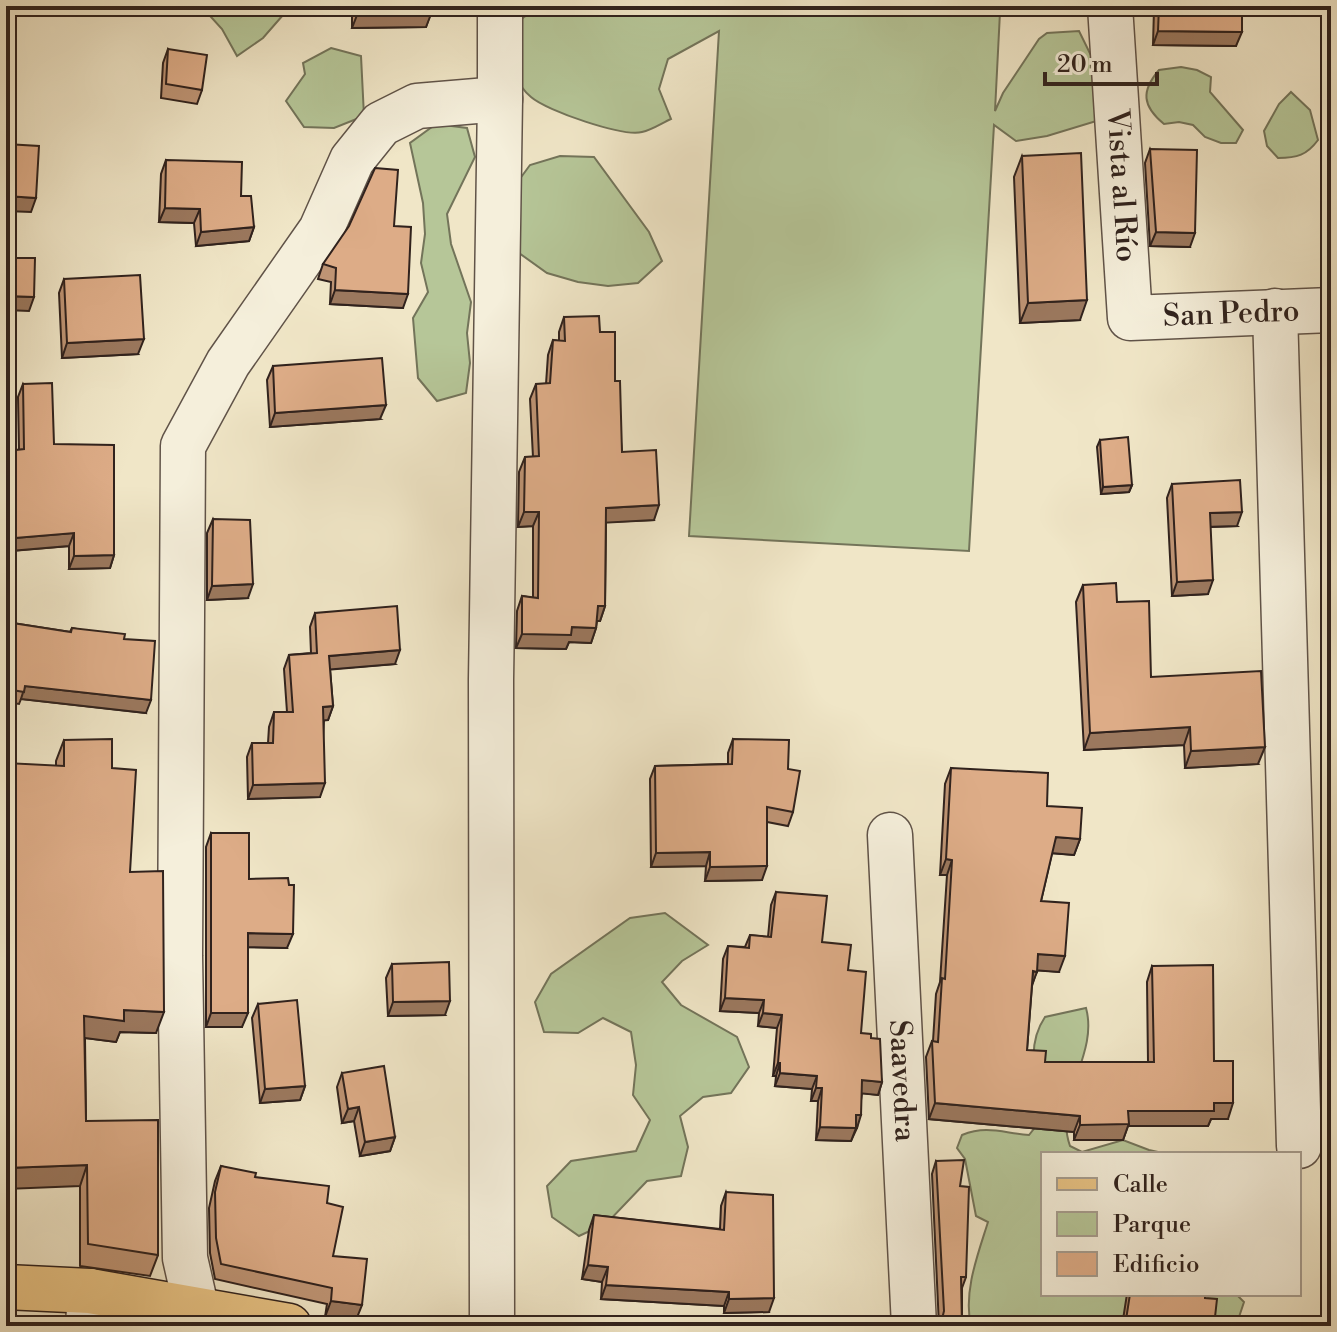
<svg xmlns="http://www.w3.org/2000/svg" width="1337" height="1332" font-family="'Libre Bodoni',serif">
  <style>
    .green { fill: #b6c698; stroke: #73745a; stroke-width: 2 }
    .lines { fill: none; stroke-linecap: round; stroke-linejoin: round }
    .minor-casing { stroke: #605348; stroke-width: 47 }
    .major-casing { stroke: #30221d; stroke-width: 47 }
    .minor { stroke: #f5efdb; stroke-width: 44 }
    .major { stroke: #e8c384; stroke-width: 44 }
    .wall { fill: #be9474; stroke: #30221d; stroke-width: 2 }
    .shaded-wall { fill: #9b785e; stroke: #30221d; stroke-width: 2 }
    .building { fill: #ddac87; stroke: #30221d; stroke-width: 2 }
    .labels { text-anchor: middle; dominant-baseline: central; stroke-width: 6; stroke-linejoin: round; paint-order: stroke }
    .street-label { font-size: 30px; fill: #30221d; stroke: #f5efdb }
  </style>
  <rect width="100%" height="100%" fill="#f0e6c7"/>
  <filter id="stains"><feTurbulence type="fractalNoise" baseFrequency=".0025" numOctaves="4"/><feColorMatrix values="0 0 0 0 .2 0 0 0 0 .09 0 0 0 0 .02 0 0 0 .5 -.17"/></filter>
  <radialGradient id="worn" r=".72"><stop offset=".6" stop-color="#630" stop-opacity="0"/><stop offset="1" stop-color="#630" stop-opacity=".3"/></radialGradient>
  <g class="green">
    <path d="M 201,6 L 318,6 L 313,10 L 283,15 L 263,38 L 237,56 L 222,29 Z"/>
    <path d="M 614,6 L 884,6 L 1000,12 L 995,111 L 1003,93 L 1039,39 L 1047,33 L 1079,31 L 1107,88 L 1103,119 L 1047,136 L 1016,141 L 994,125 L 969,551 L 689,536 L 719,31 L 668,59 L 659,89 L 671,119 C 662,123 652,130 642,132 C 623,137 547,111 531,97 C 515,84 509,61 504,42 C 510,35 517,22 524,17 C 549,0 586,10 614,6 Z"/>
    <path d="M 331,48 L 361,56 L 364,116 L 334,128 L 304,127 L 286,101 L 305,74 L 303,63 Z"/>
    <path d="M 1181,67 L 1197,70 L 1211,77 L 1210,92 L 1243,130 L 1236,143 L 1221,143 L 1205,137 L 1193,125 L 1179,122 L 1164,124 C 1142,106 1141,91 1159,70 Z"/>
    <path d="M 1291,92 L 1310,110 L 1318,140 C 1307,155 1297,158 1278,158 L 1267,146 L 1264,131 L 1279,104 Z"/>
    <path d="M 436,124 L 467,128 L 475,157 L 447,214 L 451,244 L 471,302 L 467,333 L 470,363 L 466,393 L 437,401 L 418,378 L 413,318 L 428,292 L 421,263 L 425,234 L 423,203 L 410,143 Z"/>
    <path d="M 560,156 L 594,157 L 649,232 L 662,261 L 638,283 L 608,286 L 578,282 L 547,273 L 519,253 L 511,191 L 530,165 Z"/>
    <path d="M 665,913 L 708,945 L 682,961 L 662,982 L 681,1005 L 737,1037 L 749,1067 L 731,1093 L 703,1097 L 680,1116 L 688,1147 L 681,1176 L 647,1181 L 607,1223 L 579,1236 L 552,1217 L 547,1186 L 571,1161 L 636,1151 L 650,1120 L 633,1095 L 636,1065 L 631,1032 L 603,1018 L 578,1033 L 544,1032 L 535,1002 L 551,974 L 630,918 Z"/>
    <path d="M 1086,1008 C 1099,1055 1053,1099 1070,1146 L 1082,1152 L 1123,1140 L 1149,1150 L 1167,1154 L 1043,1154 L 1043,1294 L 1236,1294 L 1244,1302 L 1239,1317 L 1230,1326 L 971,1326 C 963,1292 978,1254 988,1222 L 976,1216 L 965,1159 L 957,1148 L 962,1135 C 987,1125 1003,1133 1029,1135 L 1044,1116 C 1037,1082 1024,1048 1045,1017 Z"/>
  </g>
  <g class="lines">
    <defs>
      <g id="minor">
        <path id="s1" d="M 1110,6 L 1130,318 L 1331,310"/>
        <path d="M 1275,311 L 1299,1146"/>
        <path id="s2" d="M 890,835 L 914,1326"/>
        <path d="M 197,1311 L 185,1258 L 180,956 L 183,446 L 228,363 L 321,230 L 352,160 L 381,124 L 417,106 L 500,99"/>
        <path d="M 88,1326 L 90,1291"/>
        <path d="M 492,1326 L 491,680 L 500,99 L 500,6"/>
      </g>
      <path id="major" d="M 6,1287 L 90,1291 L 289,1326"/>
    </defs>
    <use href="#minor" class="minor-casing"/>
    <use href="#major" class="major-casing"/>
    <use href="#minor" class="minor"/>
    <use href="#major" class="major"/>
  </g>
  <g class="wall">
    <path d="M 352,6 L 433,6 L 426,27 L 352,28 Z"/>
    <path d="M 1155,6 L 1242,6 L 1236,46 L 1153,45 L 1154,9 Z"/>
    <rect x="1323" y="6" width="8" height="38"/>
    <path d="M 168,49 L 202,90 L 197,104 L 161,98 L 163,63 Z"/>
    <path d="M 1150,149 L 1190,247 L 1150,246 L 1145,163 Z"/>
    <path d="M 1022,156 L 1080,320 L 1020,323 L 1014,177 Z"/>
    <path d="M 166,160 L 241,196 L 254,227 L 249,241 L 196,246 L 194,223 L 159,222 L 161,174 Z"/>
    <path d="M 394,226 L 403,308 L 330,304 L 331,282 L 318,279 L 323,264 Z"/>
    <path d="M 64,279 L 138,354 L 62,358 L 59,293 Z"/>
    <path d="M 564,317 L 600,332 L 615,381 L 622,452 L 654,520 L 606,522 L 605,606 L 600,621 L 597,621 L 596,628 L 591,643 L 569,642 L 566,649 L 516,648 L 517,611 L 522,596 L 533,598 L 533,526 L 518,527 L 519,472 L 525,457 L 533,457 L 530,399 L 536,384 L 546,384 L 548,355 L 553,340 L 559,341 L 559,332 Z"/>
    <path d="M 273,366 L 380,419 L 270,427 L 267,380 Z"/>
    <path d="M 23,384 L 54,444 L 114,555 L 110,568 L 69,569 L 69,546 L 10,551 L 6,507 L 6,453 L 7,451 L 19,450 L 18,397 Z"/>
    <path d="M 1100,440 L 1132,485 L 1129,492 L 1101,494 L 1097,447 Z"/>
    <path d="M 1172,484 L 1237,526 L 1210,527 L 1208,594 L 1172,596 L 1167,498 Z"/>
    <path d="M 213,519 L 248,598 L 207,600 L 207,533 Z"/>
    <path d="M 1083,585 L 1117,602 L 1151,677 L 1258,764 L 1185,768 L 1184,745 L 1084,750 L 1076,602 Z"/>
    <path d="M 315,613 L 395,664 L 330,669 L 333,706 L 328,720 L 324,720 L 320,797 L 248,799 L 247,757 L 252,743 L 268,743 L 269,727 L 274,712 L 287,712 L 284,669 L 289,655 L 311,653 L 310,627 Z"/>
    <path d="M 6,622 L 70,632 L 72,628 L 124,639 L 146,713 L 21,699 L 19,704 L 6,702 Z"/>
    <path d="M 733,739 L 788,769 L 793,812 L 788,826 L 767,822 L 762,880 L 705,881 L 706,866 L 651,867 L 650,779 L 655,766 L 728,764 L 728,753 Z"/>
    <path d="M 64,740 L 112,768 L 156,1033 L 120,1032 L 116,1042 L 85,1038 L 86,1121 L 158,1255 L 150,1276 L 80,1266 L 80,1186 L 56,766 L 56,761 Z"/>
    <path d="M 951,768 L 1047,806 L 1080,839 L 1074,855 L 1052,853 L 1041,901 L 1059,972 L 1037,970 L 1032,986 L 1027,1050 L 1045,1062 L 1148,1062 L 1147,982 L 1152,966 L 1214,1061 L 1228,1119 L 1211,1119 L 1208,1126 L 1128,1126 L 1123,1140 L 1074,1140 L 1074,1132 L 929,1119 L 926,1057 L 932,1041 L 933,1041 L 936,994 L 940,982 L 947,875 L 940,875 L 945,784 Z"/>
    <path d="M 211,833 L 249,879 L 287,948 L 248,947 L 242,1027 L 206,1027 L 206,847 Z"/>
    <path d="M 776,892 L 848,970 L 861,1033 L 871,1038 L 882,1082 L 878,1095 L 862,1093 L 857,1128 L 851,1141 L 816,1140 L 818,1101 L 811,1101 L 812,1089 L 775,1086 L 776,1076 L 773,1076 L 777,1028 L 758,1026 L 759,1013 L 720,1011 L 723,959 L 728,946 L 745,947 L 750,935 L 768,937 L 771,905 Z"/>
    <path d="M 392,964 L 445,1015 L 388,1016 L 386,978 Z"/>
    <path d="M 258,1004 L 305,1086 L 300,1100 L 260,1103 L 252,1018 Z"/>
    <path d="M 1326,1015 L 1331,1015 L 1331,1083 L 1322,1083 L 1321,1029 Z"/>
    <path d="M 342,1073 L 395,1137 L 390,1151 L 360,1156 L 354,1121 L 342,1123 L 337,1087 Z"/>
    <path d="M 936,1161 L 960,1186 L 966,1277 L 962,1288 L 962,1326 L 939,1326 L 932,1174 Z"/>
    <path d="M 221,1166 L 327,1203 L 333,1256 L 356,1320 L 325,1317 L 327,1304 L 215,1279 L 210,1253 L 209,1208 L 215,1181 Z"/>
    <path d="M 726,1192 L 769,1312 L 724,1313 L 724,1306 L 601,1299 L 602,1282 L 582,1279 L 589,1230 L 594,1215 L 720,1229 L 721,1206 Z"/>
    <path d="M 1127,1294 L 1205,1294 L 1205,1298 L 1214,1326 L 1122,1326 Z"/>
  </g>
  <g class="shaded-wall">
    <path d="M 433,9 L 426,27 L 352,28 L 359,10 Z"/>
    <path d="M 1328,30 L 1331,30 L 1331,44 L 1323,44 Z"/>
    <path d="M 1158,31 L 1242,32 L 1236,46 L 1153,45 Z"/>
    <path d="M 6,196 L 36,198 L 31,212 L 6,211 Z"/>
    <path d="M 165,208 L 200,209 L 194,223 L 159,222 Z"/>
    <path d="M 254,227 L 249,241 L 196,246 L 201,232 Z"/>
    <path d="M 1156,232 L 1195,233 L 1190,247 L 1150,246 Z"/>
    <path d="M 335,290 L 408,294 L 403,308 L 330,304 Z"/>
    <path d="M 6,296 L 34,297 L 29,311 L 6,310 Z"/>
    <path d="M 1087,300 L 1080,320 L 1020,323 L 1028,303 Z"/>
    <path d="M 144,339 L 138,354 L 62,358 L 67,343 Z"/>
    <path d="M 386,405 L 380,419 L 270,427 L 275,413 Z"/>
    <path d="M 1132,485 L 1129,492 L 1101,494 L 1103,487 Z"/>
    <path d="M 659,505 L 654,520 L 600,523 L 606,508 Z"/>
    <path d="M 524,512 L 539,512 L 533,526 L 518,527 Z"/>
    <path d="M 1242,512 L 1237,526 L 1204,527 L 1210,513 Z"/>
    <path d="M 74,533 L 69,546 L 10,551 L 15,538 Z"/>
    <path d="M 114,555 L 110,568 L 69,569 L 74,556 Z"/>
    <path d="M 1213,580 L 1208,594 L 1172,596 L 1177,582 Z"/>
    <path d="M 253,584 L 248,598 L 207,600 L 212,586 Z"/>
    <path d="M 598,606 L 605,606 L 600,621 L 592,621 Z"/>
    <path d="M 572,627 L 596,628 L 591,643 L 569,642 L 566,649 L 516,648 L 522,634 Z"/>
    <path d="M 400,650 L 395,664 L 324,670 L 329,656 Z"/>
    <path d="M 25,686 L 151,700 L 146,713 L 21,699 Z"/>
    <path d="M 333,706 L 328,720 L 318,721 L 323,707 Z"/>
    <path d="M 1190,727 L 1184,745 L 1084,750 L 1090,733 Z"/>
    <path d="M 1265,747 L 1258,764 L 1185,768 L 1191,751 Z"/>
    <path d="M 325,783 L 320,797 L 248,799 L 253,785 Z"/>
    <path d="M 1056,837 L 1080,839 L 1074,855 L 1050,853 Z"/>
    <path d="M 710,852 L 706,866 L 651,867 L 656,853 Z"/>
    <path d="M 946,859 L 952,860 L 947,875 L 940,875 Z"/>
    <path d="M 767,866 L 762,880 L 705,881 L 710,867 Z"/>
    <path d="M 248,933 L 293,934 L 287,948 L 242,947 Z"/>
    <path d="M 1038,954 L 1065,956 L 1059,972 L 1032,970 Z"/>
    <path d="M 1033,971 L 1037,972 L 1031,987 Z"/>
    <path d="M 725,998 L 764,1000 L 759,1013 L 720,1011 Z"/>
    <path d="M 450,1001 L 445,1015 L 388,1016 L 393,1002 Z"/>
    <path d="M 124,1010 L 164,1012 L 156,1033 L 120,1032 L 116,1042 L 77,1037 L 84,1016 Z"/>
    <path d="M 211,1013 L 248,1013 L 242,1027 L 206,1027 Z"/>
    <path d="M 763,1013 L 782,1015 L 777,1028 L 758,1026 Z"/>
    <path d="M 778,1063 L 780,1063 L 776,1076 L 773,1076 Z"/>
    <path d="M 1327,1069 L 1331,1069 L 1331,1083 L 1322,1083 Z"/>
    <path d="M 780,1073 L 817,1076 L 812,1089 L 775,1086 Z"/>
    <path d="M 862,1080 L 882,1082 L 878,1095 L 857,1093 Z"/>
    <path d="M 305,1086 L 300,1100 L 260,1103 L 265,1089 Z"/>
    <path d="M 816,1088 L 822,1088 L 818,1101 L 811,1101 Z"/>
    <path d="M 935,1103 L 1080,1116 L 1074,1132 L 929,1119 Z"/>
    <path d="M 1214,1103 L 1233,1103 L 1228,1119 L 1211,1119 L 1208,1126 L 1128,1126 L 1123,1140 L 1074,1140 L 1080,1125 L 1128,1111 Z"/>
    <path d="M 359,1107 L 354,1121 L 342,1123 L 348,1109 Z"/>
    <path d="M 856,1115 L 861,1115 L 857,1128 L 852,1128 Z"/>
    <path d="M 820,1127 L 856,1128 L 851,1141 L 816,1140 Z"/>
    <path d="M 395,1137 L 390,1151 L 360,1156 L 365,1142 Z"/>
    <path d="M 87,1165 L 80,1186 L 6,1189 L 6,1168 Z"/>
    <path d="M 588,1265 L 608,1267 L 602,1282 L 582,1279 Z"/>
    <path d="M 606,1285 L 729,1292 L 724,1306 L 601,1299 Z"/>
    <path d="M 774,1298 L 769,1312 L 724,1313 L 729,1299 Z"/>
    <path d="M 331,1301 L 362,1305 L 356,1320 L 325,1317 Z"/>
  </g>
  <g class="building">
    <path d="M 359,6 L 433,6 L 433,9 L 359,10 Z"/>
    <path d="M 1159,6 L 1242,6 L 1242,32 L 1158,31 Z"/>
    <rect x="1328" y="6" width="3" height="24"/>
    <path d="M 168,49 L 207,55 L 202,90 L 166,84 Z"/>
    <path d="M 6,144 L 39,146 L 36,198 L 6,196 Z"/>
    <path d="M 1150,149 L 1197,150 L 1195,233 L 1156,232 Z"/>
    <path d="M 1081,153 L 1087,300 L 1028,303 L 1022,156 Z"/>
    <path d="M 166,160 L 242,162 L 241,196 L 251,196 L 254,227 L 201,232 L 200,209 L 165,208 Z"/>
    <path d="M 375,168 L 398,170 L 394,226 L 411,227 L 408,294 L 335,290 L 336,268 L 323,264 L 349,226 Z"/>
    <path d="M 6,258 L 35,258 L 34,297 L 6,296 Z"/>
    <path d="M 140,275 L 144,339 L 67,343 L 64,279 Z"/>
    <path d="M 599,316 L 600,332 L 615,332 L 615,381 L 620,381 L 622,452 L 656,450 L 659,505 L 606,508 L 605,606 L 598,606 L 596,628 L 572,627 L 571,635 L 522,634 L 522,596 L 538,598 L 539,512 L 524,512 L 525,457 L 539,456 L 536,384 L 550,383 L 553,340 L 565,341 L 564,317 Z"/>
    <path d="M 382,358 L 386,405 L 275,413 L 273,366 Z"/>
    <path d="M 52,383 L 54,444 L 114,445 L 114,555 L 74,556 L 74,533 L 15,538 L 7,451 L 24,449 L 23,384 Z"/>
    <path d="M 1128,437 L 1132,485 L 1103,487 L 1100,440 Z"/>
    <path d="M 1240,480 L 1242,512 L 1210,513 L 1213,580 L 1177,582 L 1172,484 Z"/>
    <path d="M 213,519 L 250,520 L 253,584 L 212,586 Z"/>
    <path d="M 1116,583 L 1117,602 L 1149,601 L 1151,677 L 1261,671 L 1265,747 L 1191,751 L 1190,727 L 1090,733 L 1083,585 Z"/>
    <path d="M 397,606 L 400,650 L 329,656 L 333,706 L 323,707 L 325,783 L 253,785 L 252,743 L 273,743 L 274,712 L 293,712 L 289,655 L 317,653 L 315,613 Z"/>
    <path d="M 6,622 L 71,632 L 72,628 L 125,634 L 124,639 L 155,641 L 151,700 L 25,686 L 24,692 L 6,689 Z"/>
    <path d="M 112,739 L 112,768 L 136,770 L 130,872 L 163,871 L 164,1012 L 124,1010 L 124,1021 L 84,1016 L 86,1121 L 158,1120 L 158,1255 L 88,1244 L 87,1165 L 6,1168 L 6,763 L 64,766 L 64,740 Z"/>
    <path d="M 733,739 L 789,740 L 788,769 L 800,771 L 793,812 L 767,807 L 767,866 L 710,867 L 710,852 L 656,853 L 655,766 L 732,764 Z"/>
    <path d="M 951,768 L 1048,773 L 1047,806 L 1082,808 L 1080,839 L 1056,837 L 1041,901 L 1069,903 L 1065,956 L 1038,954 L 1037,972 L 1033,971 L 1027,1050 L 1046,1051 L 1045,1062 L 1154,1062 L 1152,966 L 1213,965 L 1214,1061 L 1233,1061 L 1233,1103 L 1214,1103 L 1214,1111 L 1128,1111 L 1129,1124 L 1080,1125 L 1080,1116 L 935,1103 L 932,1041 L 938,1042 L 942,978 L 945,979 L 952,860 L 946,859 Z"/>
    <path d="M 211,833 L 249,833 L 249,879 L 288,878 L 289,885 L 294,885 L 293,934 L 248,933 L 248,1013 L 211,1013 Z"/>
    <path d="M 776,892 L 827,896 L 822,942 L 851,945 L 848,970 L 866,972 L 861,1033 L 871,1034 L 871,1038 L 880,1039 L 882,1082 L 862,1080 L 861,1115 L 856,1115 L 856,1128 L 820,1127 L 822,1088 L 816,1088 L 817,1076 L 780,1073 L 780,1063 L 778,1063 L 782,1015 L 763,1013 L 764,1000 L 725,998 L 728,946 L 749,948 L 750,935 L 771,937 Z"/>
    <path d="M 449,962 L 450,1001 L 393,1002 L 392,964 Z"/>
    <path d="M 297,1000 L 305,1086 L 265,1089 L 258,1004 Z"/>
    <path d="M 1326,1015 L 1331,1015 L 1331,1069 L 1327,1069 Z"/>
    <path d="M 384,1066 L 395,1137 L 365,1142 L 359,1107 L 348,1109 L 342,1073 Z"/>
    <path d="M 964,1160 L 960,1186 L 969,1187 L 966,1277 L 961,1277 L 962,1326 L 939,1326 L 941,1323 L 944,1311 L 936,1161 Z"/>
    <path d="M 221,1166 L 256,1173 L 255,1177 L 329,1186 L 327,1203 L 343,1207 L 333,1256 L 367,1259 L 362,1305 L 331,1301 L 332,1288 L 221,1264 L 216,1238 L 215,1192 Z"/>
    <path d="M 726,1192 L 773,1195 L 774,1298 L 729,1299 L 729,1292 L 606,1285 L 608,1267 L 588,1265 L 594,1215 L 724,1230 Z"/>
    <path d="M 1130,1294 L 1205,1294 L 1205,1298 L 1217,1299 L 1214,1326 L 1125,1326 Z"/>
    <path d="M 840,1317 L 896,1320 L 898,1326 L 840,1326 Z"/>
  </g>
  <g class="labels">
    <g class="street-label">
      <text stroke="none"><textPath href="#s1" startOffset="180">Vista al Río</textPath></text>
      <text stroke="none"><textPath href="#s1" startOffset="414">San Pedro</textPath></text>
      <text stroke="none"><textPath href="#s2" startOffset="246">Saavedra</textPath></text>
    </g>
  </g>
  <rect width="1337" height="1332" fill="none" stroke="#f0e6c7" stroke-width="32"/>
  <rect x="8" y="8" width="1321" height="1316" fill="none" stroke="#30221d" stroke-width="4"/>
  <rect x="16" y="16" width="1305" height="1300" fill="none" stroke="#30221d" stroke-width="2"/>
  <rect x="1041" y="1152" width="260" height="144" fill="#f5efdb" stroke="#a69d8f" stroke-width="2"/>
  <rect x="1057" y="1178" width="40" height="12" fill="#e8c384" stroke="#a69d8f" stroke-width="2"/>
  <text x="1113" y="1192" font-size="24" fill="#30221d">Calle</text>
  <rect x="1057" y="1212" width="40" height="24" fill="#b6c698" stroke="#a69d8f" stroke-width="2"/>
  <text x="1113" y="1232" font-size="24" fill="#30221d">Parque</text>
  <rect x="1057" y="1252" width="40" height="24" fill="#ddac87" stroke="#a69d8f" stroke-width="2"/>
  <text x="1113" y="1272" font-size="24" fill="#30221d">Edificio</text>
  <path d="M1045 72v12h112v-12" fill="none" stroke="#30221d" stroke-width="4"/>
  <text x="1057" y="72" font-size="24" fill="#30221d" stroke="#f5efdb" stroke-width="6" paint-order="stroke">20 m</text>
  <rect width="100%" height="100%" filter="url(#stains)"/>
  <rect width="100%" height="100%" fill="url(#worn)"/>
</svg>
